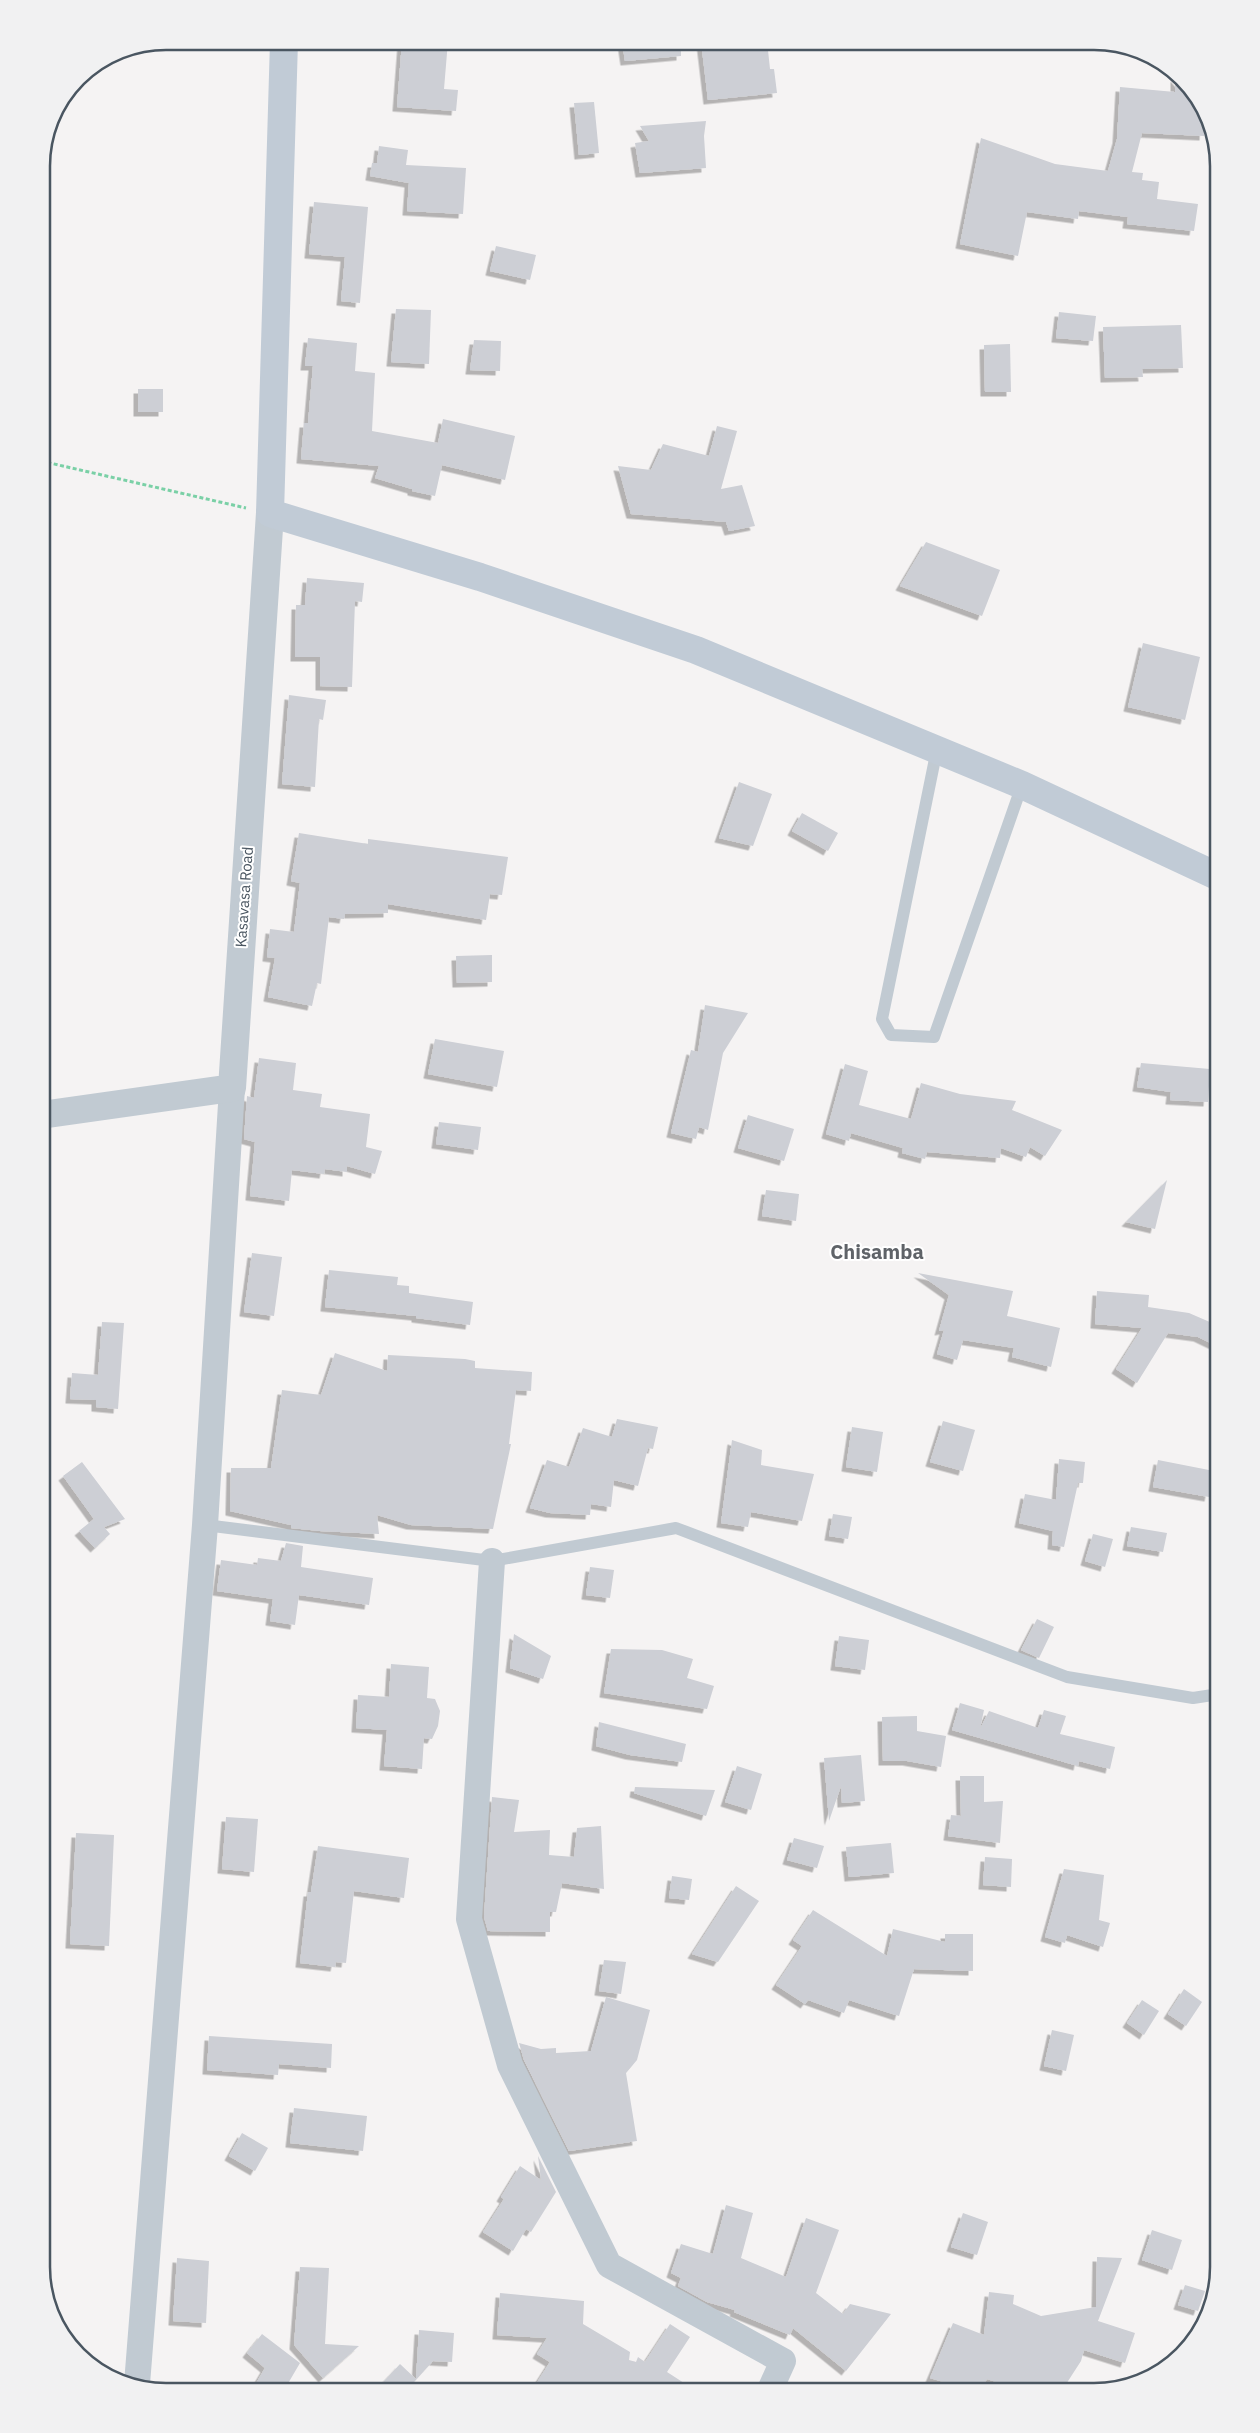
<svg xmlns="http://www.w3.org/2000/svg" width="1260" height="2433" font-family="'IBM Plex Sans',sans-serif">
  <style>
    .building { fill: #cdcfd5; filter: url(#shadow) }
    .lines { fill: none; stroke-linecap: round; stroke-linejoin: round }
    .path { stroke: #7ad0a6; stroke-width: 3; stroke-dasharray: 4 2.5; stroke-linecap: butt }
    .service { stroke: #c1cad2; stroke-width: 12 }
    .minor { stroke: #c1cad2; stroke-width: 26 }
    .tertiary { stroke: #c1cad2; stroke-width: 28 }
    .secondary { stroke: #c1cbd6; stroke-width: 28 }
    .labels { text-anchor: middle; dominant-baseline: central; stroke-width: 4; stroke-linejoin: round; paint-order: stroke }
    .street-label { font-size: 15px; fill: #4a5661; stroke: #fff }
    .district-label { font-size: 20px; font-weight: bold; fill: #5f6368; stroke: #fff }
    .rim { fill: none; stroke: #4a5661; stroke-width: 2.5 }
  </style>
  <defs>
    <filter id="shadow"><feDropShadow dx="-4.5" dy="4.5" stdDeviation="0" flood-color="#0004"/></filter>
  </defs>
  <rect width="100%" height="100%" fill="#f5f3f3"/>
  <g class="building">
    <path d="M 402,41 L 448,41 L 444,89 L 458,90 L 456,111 L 397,107 Z"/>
    <path d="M 622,41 L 681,41 L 681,56 L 625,61 Z"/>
    <path d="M 701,41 L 767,41 L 770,69 L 774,69 L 777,93 L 708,100 Z"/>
    <path d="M 1175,77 L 1205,113 L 1204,136 L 1142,133 L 1132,172 L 1143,173 L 1142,180 L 1159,182 L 1157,199 L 1198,204 L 1194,231 L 1127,224 L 1128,217 L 1079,211 L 1078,219 L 1027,212 L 1018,256 L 960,244 L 981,138 L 1055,164 L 1108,171 L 1117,139 L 1120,87 L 1175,92 Z"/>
    <path d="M 594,102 L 599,153 L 579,155 L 574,103 Z"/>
    <path d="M 706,121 L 704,136 L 706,168 L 640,173 L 635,143 L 649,141 L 640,126 Z"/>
    <path d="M 379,146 L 408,150 L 406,165 L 466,168 L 463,214 L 407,211 L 409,183 L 370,176 L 372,163 L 377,163 Z"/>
    <path d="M 314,202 L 368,207 L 360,303 L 341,301 L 345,257 L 309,254 Z"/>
    <path d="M 496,246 L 536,255 L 530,280 L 490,271 Z"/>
    <path d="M 396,309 L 431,310 L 429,364 L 391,362 Z"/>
    <path d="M 1059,312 L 1096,316 L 1093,341 L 1056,338 Z"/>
    <path d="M 1181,325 L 1183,368 L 1142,369 L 1143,377 L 1105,378 L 1103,327 Z"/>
    <path d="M 308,338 L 357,343 L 355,371 L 375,373 L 372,431 L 438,443 L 443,419 L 515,436 L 505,480 L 442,465 L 435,496 L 412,491 L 412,489 L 375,478 L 379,466 L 301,459 L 304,423 L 308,423 L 313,366 L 305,366 Z"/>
    <path d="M 474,340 L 501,341 L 500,371 L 470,370 Z"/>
    <path d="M 1010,344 L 1011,392 L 985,392 L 984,345 Z"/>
    <rect x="138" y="389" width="25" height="23"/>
    <path d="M 717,426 L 737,431 L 721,489 L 742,485 L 755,526 L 729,531 L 726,522 L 631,514 L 618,466 L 651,470 L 663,444 L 709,456 Z"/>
    <path d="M 926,542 L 1000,570 L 982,616 L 900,586 Z"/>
    <path d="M 307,578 L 364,583 L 362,602 L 355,601 L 352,687 L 320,686 L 320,657 L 295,657 L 296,605 L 305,605 Z"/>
    <path d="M 1143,643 L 1200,657 L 1185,720 L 1128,707 Z"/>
    <path d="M 289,695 L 326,700 L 323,720 L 319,719 L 315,787 L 282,784 Z"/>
    <path d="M 739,782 L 772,794 L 753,846 L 719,838 Z"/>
    <path d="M 802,813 L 838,833 L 828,851 L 792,831 Z"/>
    <path d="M 299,833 L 368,844 L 368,839 L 508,857 L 502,895 L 490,894 L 486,920 L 388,904 L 388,913 L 345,914 L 344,919 L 329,917 L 321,984 L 317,983 L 312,1006 L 268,997 L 275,958 L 267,957 L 270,929 L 294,932 L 300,883 L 291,881 Z"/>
    <path d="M 492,955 L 492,982 L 457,983 L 456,956 Z"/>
    <path d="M 705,1005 L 748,1013 L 723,1053 L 708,1130 L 699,1127 L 696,1139 L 671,1133 L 691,1050 L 698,1052 Z"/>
    <path d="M 435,1039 L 504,1051 L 497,1087 L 428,1074 Z"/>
    <path d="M 259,1058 L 296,1063 L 293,1090 L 322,1094 L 320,1107 L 370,1114 L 366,1147 L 382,1151 L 375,1174 L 347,1166 L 347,1172 L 325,1169 L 324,1174 L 292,1170 L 289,1201 L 250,1196 L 255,1142 L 244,1139 L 247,1096 L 254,1098 Z"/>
    <path d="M 1141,1063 L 1210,1069 L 1208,1102 L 1170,1100 L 1171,1092 L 1137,1087 Z"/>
    <path d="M 845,1064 L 868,1071 L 859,1105 L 911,1119 L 921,1083 L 960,1094 L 1016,1101 L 1012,1110 L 1062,1130 L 1045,1156 L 1030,1147 L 1026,1157 L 1001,1148 L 1000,1158 L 927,1152 L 925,1159 L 902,1153 L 903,1148 L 851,1133 L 849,1141 L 826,1134 Z"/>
    <path d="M 748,1115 L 794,1129 L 784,1161 L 738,1148 Z"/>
    <path d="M 439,1122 L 481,1127 L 478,1150 L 436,1144 Z"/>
    <path d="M 1167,1180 L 1155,1229 L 1126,1222 Z"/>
    <path d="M 766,1190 L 799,1194 L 796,1221 L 762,1216 Z"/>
    <path d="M 252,1253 L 282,1257 L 274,1316 L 244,1312 Z"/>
    <path d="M 329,1270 L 398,1277 L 397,1285 L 409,1286 L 409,1293 L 473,1302 L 470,1325 L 416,1318 L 416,1316 L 325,1307 Z"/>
    <path d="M 918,1273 L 1013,1291 L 1007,1316 L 1060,1328 L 1051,1367 L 1012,1357 L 1014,1348 L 963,1340 L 957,1360 L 937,1354 L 944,1330 L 939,1331 L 949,1295 Z"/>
    <path d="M 1097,1291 L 1149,1295 L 1148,1307 L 1189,1313 L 1219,1326 L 1219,1347 L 1198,1337 L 1168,1333 L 1137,1383 L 1116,1369 L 1142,1328 L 1095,1324 Z"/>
    <path d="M 102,1322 L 124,1323 L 118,1409 L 96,1407 L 96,1400 L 70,1399 L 72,1373 L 98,1375 Z"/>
    <path d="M 335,1353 L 387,1371 L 388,1355 L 465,1359 L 475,1361 L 475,1368 L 532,1372 L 531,1391 L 516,1390 L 509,1444 L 511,1444 L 493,1529 L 411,1525 L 377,1515 L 379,1534 L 320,1531 L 291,1528 L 291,1525 L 230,1511 L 231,1468 L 271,1468 L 282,1390 L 321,1395 Z"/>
    <path d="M 617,1419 L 658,1427 L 653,1449 L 648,1448 L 638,1486 L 614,1480 L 611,1507 L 591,1504 L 590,1515 L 550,1513 L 530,1508 L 547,1460 L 569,1467 L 583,1428 L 612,1437 Z"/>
    <path d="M 943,1421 L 975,1430 L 963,1471 L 930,1462 Z"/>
    <path d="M 852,1427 L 883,1432 L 877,1472 L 846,1467 Z"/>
    <path d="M 732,1440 L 762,1450 L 761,1465 L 814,1474 L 802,1521 L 751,1512 L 748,1527 L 721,1523 Z"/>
    <path d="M 1059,1459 L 1085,1462 L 1083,1483 L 1078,1483 L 1064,1547 L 1052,1545 L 1053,1531 L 1019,1523 L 1025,1494 L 1056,1500 Z"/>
    <path d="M 1158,1460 L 1214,1471 L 1209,1497 L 1153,1487 Z"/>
    <path d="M 82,1462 L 125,1519 L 104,1527 L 110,1534 L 95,1548 L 79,1531 L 94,1519 L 63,1476 Z"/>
    <path d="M 833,1514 L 852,1517 L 848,1539 L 829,1536 Z"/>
    <path d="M 1131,1527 L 1167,1533 L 1163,1552 L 1127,1546 Z"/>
    <path d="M 1093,1534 L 1113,1539 L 1105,1567 L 1085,1561 Z"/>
    <path d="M 286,1543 L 303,1546 L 301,1567 L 373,1578 L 369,1605 L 299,1595 L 295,1625 L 270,1621 L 273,1599 L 217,1591 L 221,1560 L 257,1565 L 258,1558 L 281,1561 Z"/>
    <path d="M 590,1567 L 614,1570 L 610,1598 L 586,1595 Z"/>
    <path d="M 1037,1619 L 1054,1627 L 1039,1658 L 1021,1650 Z"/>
    <path d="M 514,1634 L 551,1656 L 543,1679 L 510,1668 Z"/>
    <path d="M 839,1636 L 869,1640 L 865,1670 L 835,1666 Z"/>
    <path d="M 611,1649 L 662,1650 L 693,1659 L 687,1678 L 714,1686 L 707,1709 L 604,1693 Z"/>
    <path d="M 391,1664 L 429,1667 L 427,1698 L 435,1699 L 440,1711 L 438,1726 L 432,1739 L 424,1738 L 422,1769 L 384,1766 L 387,1730 L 356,1728 L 358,1695 L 389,1697 Z"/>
    <path d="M 960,1703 L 984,1710 L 980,1729 L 989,1711 L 1038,1728 L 1044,1710 L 1066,1716 L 1060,1734 L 1115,1747 L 1110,1769 L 1079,1761 L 1078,1766 L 952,1730 Z"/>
    <path d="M 917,1716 L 917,1731 L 946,1736 L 941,1767 L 907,1761 L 883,1761 L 882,1717 Z"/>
    <path d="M 599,1722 L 686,1744 L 682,1762 L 630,1755 L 596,1746 Z"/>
    <path d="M 861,1755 L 865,1801 L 842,1803 L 841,1786 L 829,1821 L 824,1758 Z"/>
    <path d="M 737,1766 L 762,1774 L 751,1810 L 725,1802 Z"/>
    <path d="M 960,1776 L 984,1776 L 984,1802 L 1003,1801 L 1000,1843 L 948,1836 L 951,1815 L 961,1816 Z"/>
    <path d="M 635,1787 L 715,1790 L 706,1816 L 634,1793 Z"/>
    <path d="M 492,1797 L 519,1800 L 514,1832 L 550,1830 L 549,1855 L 574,1857 L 577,1828 L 601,1826 L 604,1889 L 562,1883 L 556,1912 L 550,1912 L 550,1932 L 488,1931 L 484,1917 Z"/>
    <path d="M 226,1817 L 258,1819 L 254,1872 L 222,1869 Z"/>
    <path d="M 76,1833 L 114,1835 L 109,1946 L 70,1944 Z"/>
    <path d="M 794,1838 L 824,1846 L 817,1868 L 787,1860 Z"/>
    <path d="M 891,1843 L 894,1873 L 849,1877 L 846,1847 Z"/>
    <path d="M 318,1846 L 409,1858 L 404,1898 L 354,1891 L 346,1963 L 336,1962 L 335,1967 L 300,1963 L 308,1892 L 311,1892 Z"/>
    <path d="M 985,1857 L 1012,1859 L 1011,1887 L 983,1885 Z"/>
    <path d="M 1064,1869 L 1104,1875 L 1099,1920 L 1110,1923 L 1103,1947 L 1067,1935 L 1065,1943 L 1045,1937 Z"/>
    <path d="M 672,1876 L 692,1879 L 689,1900 L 669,1898 Z"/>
    <path d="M 736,1886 L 759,1901 L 718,1962 L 692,1954 Z"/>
    <path d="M 813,1910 L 887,1956 L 893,1929 L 945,1942 L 945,1934 L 973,1934 L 973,1971 L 914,1969 L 899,2016 L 849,2000 L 844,2013 L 808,2000 L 805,2004 L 776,1985 L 802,1946 L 793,1940 Z"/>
    <path d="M 604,1960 L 626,1962 L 621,1994 L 599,1991 Z"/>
    <path d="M 1184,1989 L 1202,2002 L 1186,2026 L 1168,2014 Z"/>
    <path d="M 606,1997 L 650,2010 L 637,2060 L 626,2073 L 637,2141 L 569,2151 L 524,2060 L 519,2043 L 541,2049 L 556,2048 L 556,2053 L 591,2051 Z"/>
    <path d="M 1142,2000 L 1159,2011 L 1144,2035 L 1127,2023 Z"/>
    <path d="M 1052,2030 L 1074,2035 L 1066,2071 L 1044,2066 Z"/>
    <path d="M 209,2036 L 332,2044 L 331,2068 L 279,2064 L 278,2075 L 207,2070 Z"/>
    <path d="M 294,2108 L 367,2116 L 363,2151 L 290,2143 Z"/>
    <path d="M 242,2133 L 268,2148 L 255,2171 L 229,2156 Z"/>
    <path d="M 538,2156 L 556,2192 L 531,2232 L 526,2229 L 513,2251 L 483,2232 L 504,2199 L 501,2197 L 520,2166 L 541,2180 Z"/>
    <path d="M 726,2205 L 753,2213 L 741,2258 L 786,2277 L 806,2218 L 839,2230 L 816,2293 L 843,2314 L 850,2304 L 891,2314 L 846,2371 L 793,2328 L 790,2335 L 734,2312 L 735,2310 L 707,2302 L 678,2286 L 681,2278 L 671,2273 L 681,2244 L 713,2254 Z"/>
    <path d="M 963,2213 L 988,2222 L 977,2255 L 951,2247 Z"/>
    <path d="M 1152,2230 L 1182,2240 L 1172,2270 L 1142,2260 Z"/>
    <path d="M 1097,2257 L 1122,2258 L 1098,2321 L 1135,2333 L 1125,2363 L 1084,2350 L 1081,2361 L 1061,2392 L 1028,2392 L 987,2379 L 978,2392 L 942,2392 L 947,2383 L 930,2378 L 953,2323 L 984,2335 L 989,2292 L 1014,2295 L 1013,2304 L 1041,2316 L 1096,2307 Z"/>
    <path d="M 177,2258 L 209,2261 L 206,2323 L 173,2321 Z"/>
    <path d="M 300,2267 L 329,2268 L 325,2344 L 359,2346 L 323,2378 L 294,2345 Z"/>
    <path d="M 1185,2285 L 1205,2291 L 1198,2311 L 1178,2305 Z"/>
    <path d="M 500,2293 L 584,2301 L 583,2324 L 630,2352 L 629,2360 L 636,2362 L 638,2357 L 645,2362 L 670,2324 L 690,2337 L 667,2372 L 698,2392 L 531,2392 L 550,2362 L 537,2354 L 547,2338 L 497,2335 Z"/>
    <path d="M 419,2330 L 454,2333 L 452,2362 L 433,2361 L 405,2392 L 374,2392 L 400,2364 L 416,2379 Z"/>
    <path d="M 262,2334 L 300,2363 L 283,2392 L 251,2392 L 265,2368 L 247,2353 Z"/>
  </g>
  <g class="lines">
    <path class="path" d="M 41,461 L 246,508"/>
    <g class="service">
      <path d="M 937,749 L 882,1019 L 891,1035 L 934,1037 L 1022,785"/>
      <path d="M 205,1525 L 492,1561 L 676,1528 L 1067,1677 L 1193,1698 L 1219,1694"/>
    </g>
    <g class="minor">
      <path d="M 492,1561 L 469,1919 L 510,2065 L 609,2265 L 783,2361 L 769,2392"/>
      <path d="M 137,2384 L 205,1525 L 232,1088"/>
    </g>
    <path class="tertiary" d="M 41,1115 L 232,1088 L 270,513"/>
    <path class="secondary" d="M 284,41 L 270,513 L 480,577 L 696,650 L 1022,785 L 1219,877"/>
  </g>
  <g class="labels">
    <g class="street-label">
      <text transform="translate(244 897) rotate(-86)">Kasavasa Road</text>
    </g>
    <g class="district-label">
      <text x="877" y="1251">Chisamba</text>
    </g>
  </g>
  <path d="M0 0H1260V2433H0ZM166 50H1094A116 116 0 0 1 1210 166V2267A116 116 0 0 1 1094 2383H166A116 116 0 0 1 50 2267V166A116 116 0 0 1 166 50Z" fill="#f1f1f2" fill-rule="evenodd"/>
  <path class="rim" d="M166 50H1094A116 116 0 0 1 1210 166V2267A116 116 0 0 1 1094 2383H166A116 116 0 0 1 50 2267V166A116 116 0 0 1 166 50Z"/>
</svg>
